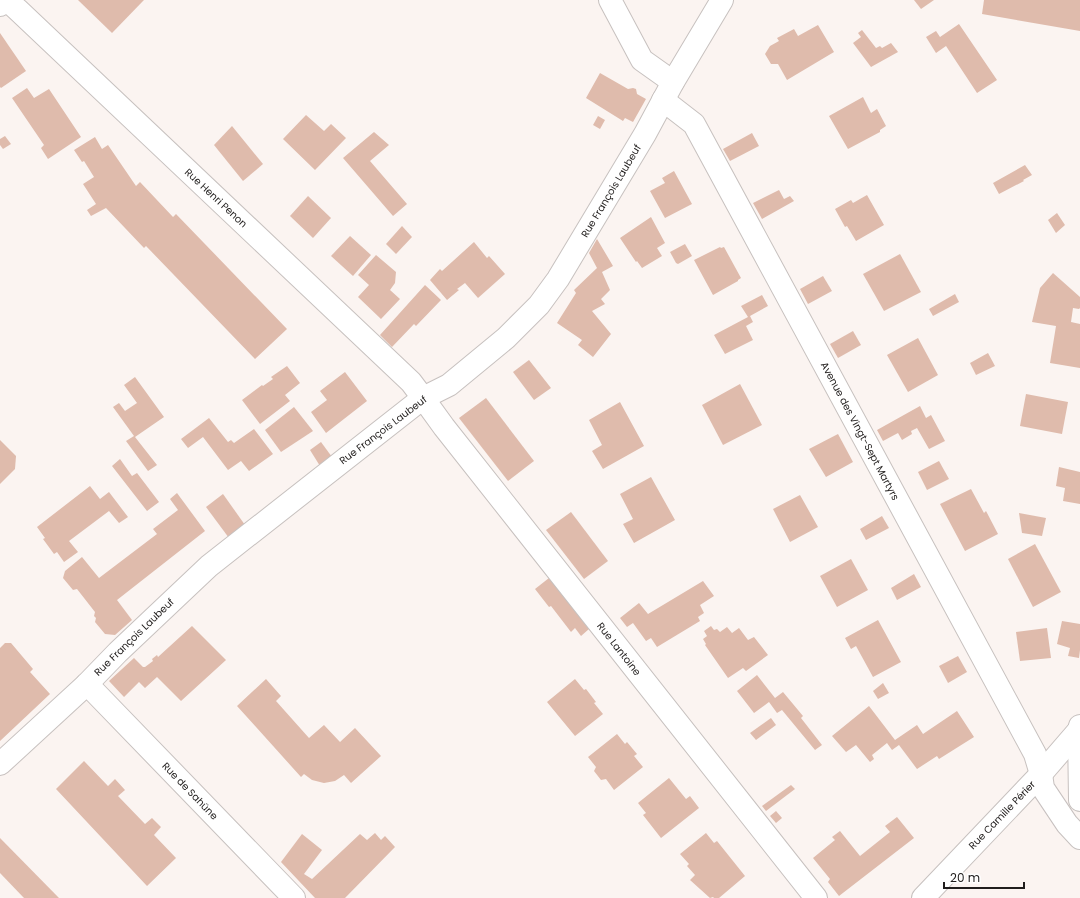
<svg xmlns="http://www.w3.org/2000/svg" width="1080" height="898" font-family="Poppins,sans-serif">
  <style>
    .building { fill: #dfbbac }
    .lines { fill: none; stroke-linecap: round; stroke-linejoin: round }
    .minor-casing { stroke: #c7c1bf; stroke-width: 24 }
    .tertiary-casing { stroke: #c7c1bf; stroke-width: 24 }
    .minor { stroke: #fff; stroke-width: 22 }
    .tertiary { stroke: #fff; stroke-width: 22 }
    .labels { text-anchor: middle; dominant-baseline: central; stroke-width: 3.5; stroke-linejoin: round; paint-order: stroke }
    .street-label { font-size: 10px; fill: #201d1c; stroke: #fff }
  </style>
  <rect width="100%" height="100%" fill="#fbf4f1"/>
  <g class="building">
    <path d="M 78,0 L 144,0 L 112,33 Z"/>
    <path d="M 914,0 L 934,0 L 921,9 Z"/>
    <path d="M 984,0 L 1080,0 L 1080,31 L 982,14 Z"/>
    <path d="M 959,24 L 997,80 L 977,93 L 946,46 L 936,53 L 926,37 L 936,31 L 940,37 Z"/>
    <path d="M 818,25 L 834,52 L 787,80 L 778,64 L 771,64 L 765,54 L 770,46 L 779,41 L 777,38 L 794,29 L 798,36 Z"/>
    <path d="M 862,30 L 876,48 L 880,46 L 882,48 L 891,43 L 898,52 L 871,67 L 853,43 L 861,37 L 858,33 Z"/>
    <path d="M 0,33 L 26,71 L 1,88 L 0,87 Z"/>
    <path d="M 600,73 L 628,89 L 633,88 L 636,89 L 637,94 L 646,99 L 633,122 L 625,118 L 623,121 L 586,98 Z"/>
    <path d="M 27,88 L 34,98 L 49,89 L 81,137 L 48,159 L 41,148 L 44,145 L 12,98 Z"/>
    <path d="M 863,97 L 871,113 L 877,109 L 886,126 L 880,130 L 880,132 L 848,149 L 829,116 Z"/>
    <path d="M 306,115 L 324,131 L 331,124 L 346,138 L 315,170 L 283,139 Z"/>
    <path d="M 598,116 L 605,120 L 600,129 L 593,125 Z"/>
    <path d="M 232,126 L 263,164 L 243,181 L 214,145 Z"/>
    <path d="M 374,132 L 389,145 L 370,161 L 407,204 L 393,216 L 343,158 Z"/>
    <path d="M 752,133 L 759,146 L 730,161 L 723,149 Z"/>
    <path d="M 5,136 L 11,144 L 3,149 L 0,145 L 0,139 Z"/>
    <path d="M 95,137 L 102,149 L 108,145 L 136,186 L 140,182 L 173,217 L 176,214 L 287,329 L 255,359 L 146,246 L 144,248 L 106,208 L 91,216 L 87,210 L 96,204 L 83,184 L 94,177 L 84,161 L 82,162 L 74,150 Z"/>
    <path d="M 1025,165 L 1032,175 L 1023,180 L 1024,181 L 999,194 L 993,183 Z"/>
    <path d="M 674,171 L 692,204 L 665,218 L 650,191 L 665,183 L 662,178 Z"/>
    <path d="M 779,190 L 784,199 L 790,196 L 794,201 L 762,219 L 753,203 Z"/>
    <path d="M 867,195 L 884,225 L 856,241 L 847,226 L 845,227 L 835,209 L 851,200 L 853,203 Z"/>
    <path d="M 308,196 L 331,218 L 313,238 L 290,216 Z"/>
    <path d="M 1057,213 L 1065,225 L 1056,233 L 1048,220 Z"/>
    <path d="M 651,217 L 665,243 L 657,248 L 662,256 L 642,268 L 637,261 L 636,262 L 620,238 Z"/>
    <path d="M 402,226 L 412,237 L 396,254 L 386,244 Z"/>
    <path d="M 350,236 L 371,255 L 353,276 L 331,256 Z"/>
    <path d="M 597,239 L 613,266 L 602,272 L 610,290 L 601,299 L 605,304 L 592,311 L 611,334 L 593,357 L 578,345 L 582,340 L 557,323 L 576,293 L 574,290 L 597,268 L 589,253 Z"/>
    <path d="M 474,242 L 487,258 L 489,256 L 505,274 L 478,298 L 465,283 L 457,289 L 459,290 L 447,300 L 430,280 L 440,269 L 442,271 Z"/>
    <path d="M 685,244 L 692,256 L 678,264 L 676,263 L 670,252 Z"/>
    <path d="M 720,247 L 721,248 L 724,247 L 741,278 L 738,280 L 738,281 L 713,295 L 694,260 Z"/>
    <path d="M 900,254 L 921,292 L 884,311 L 863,274 Z"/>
    <path d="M 376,255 L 396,272 L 395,283 L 390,290 L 400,299 L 381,319 L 358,297 L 369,285 L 358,275 Z"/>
    <path d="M 1053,273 L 1080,297 L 1080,308 L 1079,309 L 1073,308 L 1071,322 L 1080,324 L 1080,368 L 1050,363 L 1056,326 L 1032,322 L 1040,288 Z"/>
    <path d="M 823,276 L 832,291 L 808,304 L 800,289 Z"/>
    <path d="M 425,285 L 441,300 L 416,326 L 414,324 L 392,347 L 380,335 Z"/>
    <path d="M 955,294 L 959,302 L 933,316 L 929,309 Z"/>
    <path d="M 762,295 L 768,306 L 750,316 L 753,322 L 746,326 L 753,340 L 725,354 L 714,335 L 748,317 L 741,306 Z"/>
    <path d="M 853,331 L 861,345 L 838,358 L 830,344 Z"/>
    <path d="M 918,338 L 938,375 L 908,392 L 887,355 Z"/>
    <path d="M 988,353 L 995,366 L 976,375 L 970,363 Z"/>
    <path d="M 529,360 L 551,388 L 534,400 L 513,372 Z"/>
    <path d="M 287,366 L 300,383 L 285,395 L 290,401 L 260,424 L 242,400 L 262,385 L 263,386 L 273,379 L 271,377 Z"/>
    <path d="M 345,372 L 367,401 L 326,433 L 311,412 L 327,400 L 320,391 Z"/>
    <path d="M 135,377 L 164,417 L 135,437 L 157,465 L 148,471 L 126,441 L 134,436 L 113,407 L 119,403 L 125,411 L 137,403 L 124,385 Z"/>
    <path d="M 740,384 L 762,425 L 723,445 L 702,405 Z"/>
    <path d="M 1026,394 L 1068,402 L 1062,434 L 1020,426 Z"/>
    <path d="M 486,398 L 534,461 L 508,481 L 459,418 Z"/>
    <path d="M 620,402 L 644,446 L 603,469 L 592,451 L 602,445 L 589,420 Z"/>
    <path d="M 920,406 L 926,418 L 931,415 L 945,441 L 929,449 L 917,428 L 911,431 L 912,434 L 902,440 L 898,433 L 883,441 L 877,430 Z"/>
    <path d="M 294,407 L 313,431 L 281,452 L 265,430 Z"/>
    <path d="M 209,418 L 228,442 L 231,440 L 234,443 L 254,429 L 273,454 L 249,471 L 241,461 L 228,470 L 203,437 L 188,448 L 181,439 Z"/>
    <path d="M 838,434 L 853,462 L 826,477 L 809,449 Z"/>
    <path d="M 0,440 L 16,456 L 15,469 L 0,484 Z"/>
    <path d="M 321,442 L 332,457 L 320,466 L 310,450 Z"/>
    <path d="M 120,459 L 132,476 L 137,473 L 159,502 L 147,511 L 112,466 Z"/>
    <path d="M 939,461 L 949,479 L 927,490 L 918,472 Z"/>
    <path d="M 1059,467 L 1080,472 L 1080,504 L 1063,501 L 1065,488 L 1056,486 Z"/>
    <path d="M 651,477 L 675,520 L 634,543 L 623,524 L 633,519 L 620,494 Z"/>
    <path d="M 90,486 L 100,499 L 109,492 L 128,517 L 119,523 L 109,511 L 69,541 L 78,552 L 64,562 L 57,552 L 54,554 L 43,539 L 45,538 L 37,527 Z"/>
    <path d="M 971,489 L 984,513 L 986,511 L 998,534 L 965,551 L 940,504 Z"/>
    <path d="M 177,493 L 205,531 L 117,600 L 132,620 L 115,635 L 105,634 L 95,622 L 96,618 L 94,616 L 95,612 L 77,589 L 73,590 L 63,578 L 65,571 L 82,557 L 99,578 L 157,534 L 153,529 L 178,510 L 170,499 Z"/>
    <path d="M 223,494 L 245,525 L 229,538 L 206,507 Z"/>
    <path d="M 800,495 L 818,527 L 790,542 L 773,509 Z"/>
    <path d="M 571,512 L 608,561 L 584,579 L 546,530 Z"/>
    <path d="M 1019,513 L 1046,518 L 1042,536 L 1022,533 Z"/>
    <path d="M 882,516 L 889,528 L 866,540 L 860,529 Z"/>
    <path d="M 1035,544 L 1061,592 L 1033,607 L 1008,559 Z"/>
    <path d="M 851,559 L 868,590 L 837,607 L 820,576 Z"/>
    <path d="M 914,574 L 921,587 L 897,600 L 891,588 Z"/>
    <path d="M 549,578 L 589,629 L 581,636 L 575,628 L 571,632 L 551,606 L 549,607 L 535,589 Z"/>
    <path d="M 703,581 L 714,596 L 700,605 L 704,613 L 698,617 L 700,621 L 657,647 L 651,638 L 646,641 L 633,623 L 627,627 L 620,618 L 639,603 L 648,614 Z"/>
    <path d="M 878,620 L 901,662 L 873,677 L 856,646 L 851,649 L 845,638 Z"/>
    <path d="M 1062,621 L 1080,624 L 1080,650 L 1079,658 L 1068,656 L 1070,648 L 1057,644 Z"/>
    <path d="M 192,626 L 226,660 L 181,701 L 157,677 L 145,688 L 139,682 L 124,697 L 109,681 L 134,658 L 143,667 L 145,667 L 153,661 L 152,659 L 157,655 L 158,657 Z"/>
    <path d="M 711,626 L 714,630 L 717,629 L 720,632 L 727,627 L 732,633 L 739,628 L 748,640 L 754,637 L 768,655 L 746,671 L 743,668 L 728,678 L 705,645 L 706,644 L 703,639 L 707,636 L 704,631 Z"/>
    <path d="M 1047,628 L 1051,658 L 1020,661 L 1016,632 Z"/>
    <path d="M 5,643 L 11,643 L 33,669 L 30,672 L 50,694 L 0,741 L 0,648 Z"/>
    <path d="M 958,656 L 967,672 L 948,683 L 939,666 Z"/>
    <path d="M 757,675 L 775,698 L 783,692 L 803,716 L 801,718 L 822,745 L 815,750 L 782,710 L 777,713 L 769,702 L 754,713 L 737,691 Z"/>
    <path d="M 266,679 L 281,696 L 276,701 L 309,738 L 324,725 L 340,742 L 355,728 L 381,756 L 351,783 L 344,775 L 335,781 L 324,783 L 312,780 L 304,774 L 301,777 L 237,706 Z"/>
    <path d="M 575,679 L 584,690 L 586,689 L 596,702 L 594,703 L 603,714 L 575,736 L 547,702 Z"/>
    <path d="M 883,683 L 889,693 L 878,699 L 873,691 Z"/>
    <path d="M 869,706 L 895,740 L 917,725 L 923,734 L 957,711 L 974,737 L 939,759 L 937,756 L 917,769 L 899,745 L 892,750 L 887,743 L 872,755 L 874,759 L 870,762 L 856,745 L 846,752 L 832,736 Z"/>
    <path d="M 771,718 L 776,725 L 756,740 L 750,733 Z"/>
    <path d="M 617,734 L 625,744 L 627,742 L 637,754 L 634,756 L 643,767 L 614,790 L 606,779 L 601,780 L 594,771 L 596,767 L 588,757 Z"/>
    <path d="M 84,761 L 108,786 L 115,779 L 125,790 L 118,796 L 145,824 L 152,818 L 161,827 L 154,835 L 176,858 L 147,886 L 56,789 Z"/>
    <path d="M 669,778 L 686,799 L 690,796 L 699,808 L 661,838 L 643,815 L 646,813 L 638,803 Z"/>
    <path d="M 791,785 L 795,789 L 766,811 L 762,806 Z"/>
    <path d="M 776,811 L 782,818 L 776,823 L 770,816 Z"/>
    <path d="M 897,817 L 914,838 L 839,896 L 828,882 L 830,879 L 813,858 L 835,840 L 832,837 L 840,831 L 860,856 L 890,832 L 885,826 Z"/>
    <path d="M 375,833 L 381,840 L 385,836 L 395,847 L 345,898 L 315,898 L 281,862 L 302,834 L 322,850 L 304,874 L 312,879 L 360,834 L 367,840 Z"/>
    <path d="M 706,833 L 714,843 L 717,841 L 745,876 L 719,898 L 714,898 L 713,897 L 710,898 L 690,880 L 695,875 L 687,866 L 689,864 L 680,854 Z"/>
    <path d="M 0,838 L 59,898 L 24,898 L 0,873 Z"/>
  </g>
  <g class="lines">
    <defs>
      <g id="minor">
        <path d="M 610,0 L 642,60 L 673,82"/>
        <path d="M 0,5 L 7,0 L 18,10 L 411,382 L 423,398 L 444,427 L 816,898"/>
        <path d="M 663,100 L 694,124 L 1035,754 L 1041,774"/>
        <path d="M 87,684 L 294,898"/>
        <path d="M 0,764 L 87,684 L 118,652 L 209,566 L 423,398 L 449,385 L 506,338 L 539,305 L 558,279 L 645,134 L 673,82 L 722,0"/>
      </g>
      <g id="tertiary">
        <path d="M 1080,726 L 1079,730 L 1080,800"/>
        <path d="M 1041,774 L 1043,788 L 1067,824 L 1080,838"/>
        <path d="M 923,898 L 1041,774 L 1079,730"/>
      </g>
    </defs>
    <use href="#minor" class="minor-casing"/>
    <use href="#tertiary" class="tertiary-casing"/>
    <use href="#minor" class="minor"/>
    <use href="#tertiary" class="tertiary"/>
  </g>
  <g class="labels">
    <g class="street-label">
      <text transform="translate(611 191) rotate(-59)">Rue François Laubeuf</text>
      <text transform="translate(216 198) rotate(43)">Rue Henri Penon</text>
      <text transform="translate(383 430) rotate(-37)">Rue François Laubeuf</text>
      <text transform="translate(860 431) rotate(62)">Avenue des Vingt-Sept Martyrs</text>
      <text transform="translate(134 637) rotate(-44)">Rue François Laubeuf</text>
      <text transform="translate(619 649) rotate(52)">Rue Lantoine</text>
      <text transform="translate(190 791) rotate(46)">Rue de Sahüne</text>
      <text transform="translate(1002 815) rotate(-46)">Rue Camille Périer</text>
    </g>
  </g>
  <path d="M944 882v6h80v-6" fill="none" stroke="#201d1c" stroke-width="2"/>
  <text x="950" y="882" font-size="12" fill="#201d1c" stroke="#ffffff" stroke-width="3" paint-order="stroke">20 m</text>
</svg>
